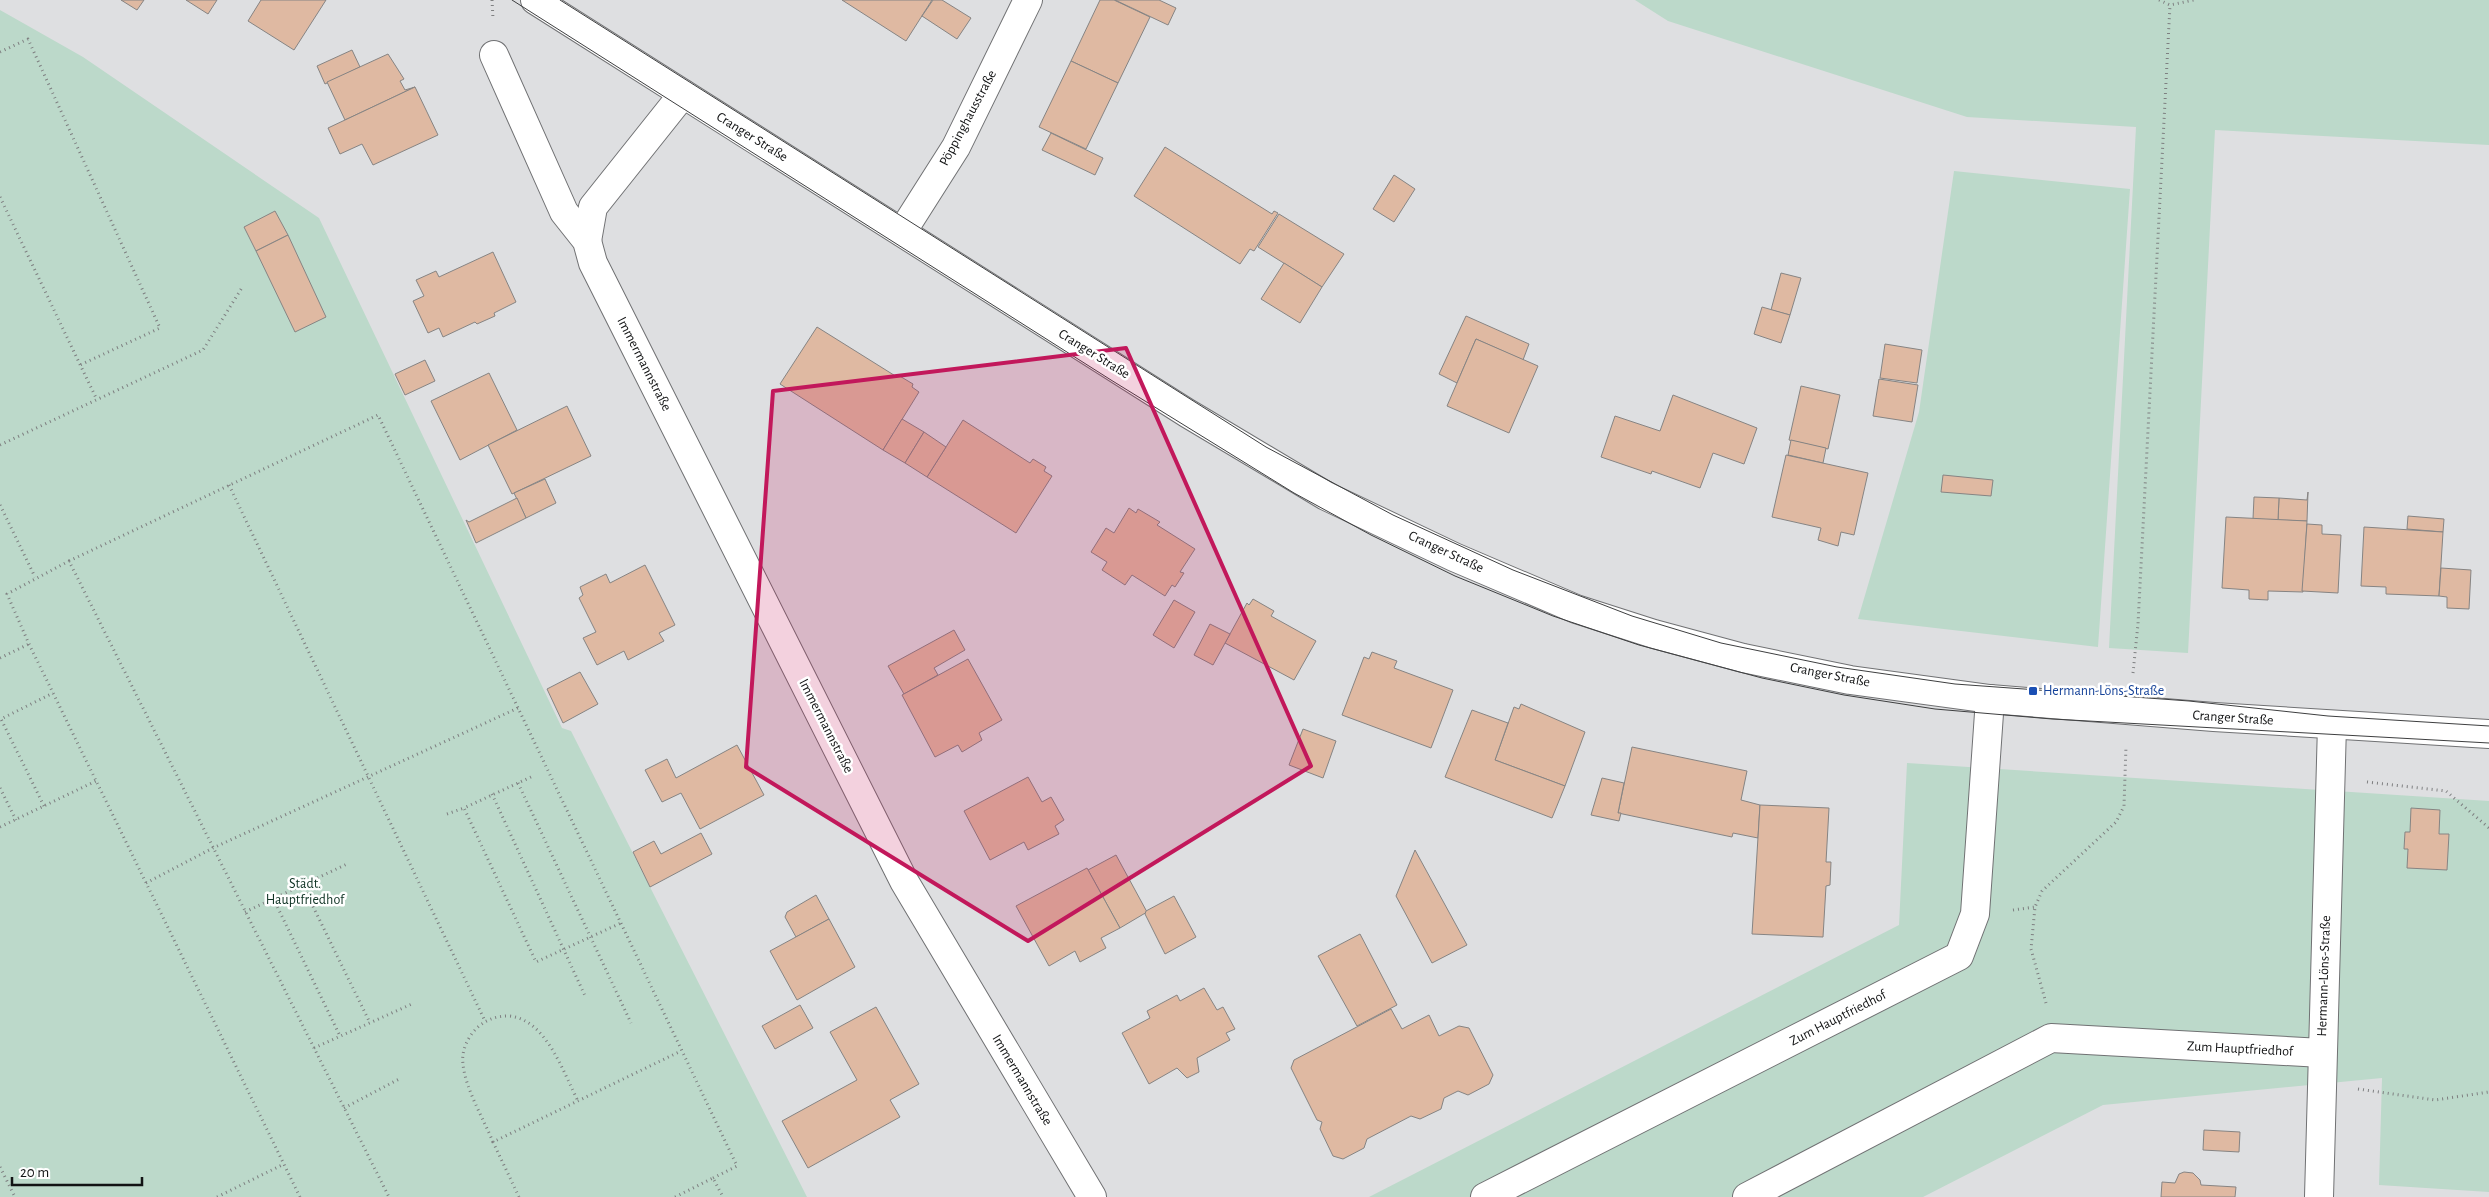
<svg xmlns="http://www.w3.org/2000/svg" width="2489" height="1197" font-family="'Alegreya Sans',sans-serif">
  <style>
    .green { fill: #bcd9ca }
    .building { fill: #dfb9a2; stroke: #868483 }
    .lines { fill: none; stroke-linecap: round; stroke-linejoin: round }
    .minor-casing { stroke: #707173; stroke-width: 30 }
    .major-casing { stroke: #707173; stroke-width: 30 }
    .path { stroke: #7e7f80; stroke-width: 3; stroke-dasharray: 1 4; stroke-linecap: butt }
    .minor { stroke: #fff; stroke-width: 28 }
    .major { stroke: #fff; stroke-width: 28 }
    .tram { stroke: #3e3f40; stroke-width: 1 }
    .marked { fill: #c2185b; fill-opacity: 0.2; stroke: #c2185b; stroke-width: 4; stroke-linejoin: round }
    .transit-dot { fill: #1a4fb4; stroke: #fff; stroke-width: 2 }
    .labels { text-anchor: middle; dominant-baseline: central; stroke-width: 5; stroke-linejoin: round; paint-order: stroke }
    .street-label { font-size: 14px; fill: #121314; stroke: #fff }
    .transit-label { font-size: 14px; fill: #164399; stroke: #fff; text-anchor: start }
    .park-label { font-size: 14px; fill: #0e3223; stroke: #fff }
  </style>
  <rect width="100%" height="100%" fill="#dedfe1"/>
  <g class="green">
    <path d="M 1635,0 L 2489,0 L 2489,145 L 2215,130 L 2188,653 L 2109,648 L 2136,127 L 1967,117 L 1668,21 Z"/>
    <path d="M 0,10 L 83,57 L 319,218 L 562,728 L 571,731 L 807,1197 L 0,1197 Z"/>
    <path d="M 1954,171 L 2130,189 L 2098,647 L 1858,619 L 1919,412 Z"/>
    <path d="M 1907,763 L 2489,801 L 2489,1192 L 2379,1185 L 2382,1078 L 2103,1105 L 1923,1197 L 1369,1197 L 1899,925 Z"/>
  </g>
  <g class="building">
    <path d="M 121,0 L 144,0 L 137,10 Z"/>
    <path d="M 186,0 L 217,0 L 208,14 Z"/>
    <path d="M 261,0 L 326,0 L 294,50 L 248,21 Z"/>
    <path d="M 842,0 L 932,0 L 906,41 Z"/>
    <path d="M 933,0 L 942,0 L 971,18 L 957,39 L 922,16 Z"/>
    <path d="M 1100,0 L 1114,0 L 1150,17 L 1118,83 L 1071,61 Z"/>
    <path d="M 1115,0 L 1159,0 L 1176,8 L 1168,25 Z"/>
    <path d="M 352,50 L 360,67 L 325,84 L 317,66 Z"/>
    <path d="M 388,54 L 404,79 L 400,81 L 405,90 L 415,87 L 345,120 L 327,82 Z"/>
    <path d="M 1071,61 L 1118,83 L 1086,149 L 1039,127 Z"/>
    <path d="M 415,87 L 438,135 L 373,165 L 362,144 L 340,154 L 328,128 Z"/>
    <path d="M 1051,133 L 1103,158 L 1095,175 L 1042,150 Z"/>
    <path d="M 1165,147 L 1272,214 L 1274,211 L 1278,213 L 1254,251 L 1250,249 L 1240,264 L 1134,196 Z"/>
    <path d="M 1394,175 L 1415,189 L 1394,222 L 1373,209 Z"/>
    <path d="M 275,211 L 288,235 L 256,251 L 244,227 Z"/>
    <path d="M 1279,214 L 1344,254 L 1322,287 L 1258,247 Z"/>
    <path d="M 288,235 L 326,317 L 295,332 L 256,251 Z"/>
    <path d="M 493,252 L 516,302 L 494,313 L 495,316 L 477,324 L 475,322 L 443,337 L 439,328 L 428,333 L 413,301 L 424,296 L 416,280 L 436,271 L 439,277 Z"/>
    <path d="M 1284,263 L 1322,287 L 1300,323 L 1261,299 Z"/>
    <path d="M 1781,273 L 1801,278 L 1790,315 L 1771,310 Z"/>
    <path d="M 1762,307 L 1790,315 L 1781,343 L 1754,334 Z"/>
    <path d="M 1466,316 L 1529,344 L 1523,360 L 1476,339 L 1457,383 L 1439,374 Z"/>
    <path d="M 817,327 L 897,377 L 898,375 L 913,384 L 912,387 L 919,392 L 883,450 L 780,384 Z"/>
    <path d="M 1476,339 L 1538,366 L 1509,433 L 1447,406 Z"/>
    <path d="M 1885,344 L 1922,350 L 1917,383 L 1880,378 Z"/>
    <path d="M 425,360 L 435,381 L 405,395 L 395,374 Z"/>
    <path d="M 489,373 L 517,430 L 460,460 L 431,401 Z"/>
    <path d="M 1879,379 L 1918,385 L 1912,422 L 1873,416 Z"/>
    <path d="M 1801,386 L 1840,395 L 1828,449 L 1789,440 Z"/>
    <path d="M 1673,395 L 1757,428 L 1744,464 L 1713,453 L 1700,488 L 1652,471 L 1651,474 L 1601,457 L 1615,416 L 1660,431 Z"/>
    <path d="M 567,406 L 591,456 L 512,494 L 488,445 Z"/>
    <path d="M 902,419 L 924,432 L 905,463 L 883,450 Z"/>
    <path d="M 963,420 L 1030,463 L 1033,459 L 1046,467 L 1044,471 L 1052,476 L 1016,533 L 927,477 Z"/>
    <path d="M 924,432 L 946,447 L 927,477 L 905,463 Z"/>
    <path d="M 1791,440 L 1826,448 L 1823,463 L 1788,455 Z"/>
    <path d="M 1786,455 L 1868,473 L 1854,535 L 1841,532 L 1838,546 L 1818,540 L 1821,528 L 1772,517 Z"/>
    <path d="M 1943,475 L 1993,480 L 1991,496 L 1941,492 Z"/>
    <path d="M 545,479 L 556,503 L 526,518 L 514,493 Z"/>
    <path d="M 2308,492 L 2307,521 L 2278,520 L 2279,498 L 2307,500 Z"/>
    <path d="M 2254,497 L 2279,498 L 2278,520 L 2253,519 Z"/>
    <path d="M 517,498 L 526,518 L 476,543 L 466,520 L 469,522 Z"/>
    <path d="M 1129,508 L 1136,513 L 1138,509 L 1160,522 L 1157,525 L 1195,549 L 1180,572 L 1184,573 L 1175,587 L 1172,585 L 1165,596 L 1132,575 L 1125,585 L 1102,570 L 1107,562 L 1091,552 L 1106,528 L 1114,533 Z"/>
    <path d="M 2408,516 L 2444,519 L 2443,532 L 2407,529 Z"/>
    <path d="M 2226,517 L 2307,521 L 2303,592 L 2268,591 L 2268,600 L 2249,599 L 2249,590 L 2222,588 Z"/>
    <path d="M 2307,524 L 2322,525 L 2322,534 L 2341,535 L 2338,593 L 2302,591 Z"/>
    <path d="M 2364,527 L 2443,532 L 2439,596 L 2386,594 L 2386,587 L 2361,586 Z"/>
    <path d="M 645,565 L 675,625 L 659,633 L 664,641 L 628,660 L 624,651 L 597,665 L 583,638 L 596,632 L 579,598 L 583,595 L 580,587 L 606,574 L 610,583 Z"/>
    <path d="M 2441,568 L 2471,570 L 2469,609 L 2447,608 L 2447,597 L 2439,596 Z"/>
    <path d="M 1253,599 L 1274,611 L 1271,616 L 1316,641 L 1294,680 L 1225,643 L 1247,603 L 1249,605 Z"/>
    <path d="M 1174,600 L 1195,612 L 1174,648 L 1153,635 Z"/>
    <path d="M 1210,624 L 1230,634 L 1213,665 L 1194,655 Z"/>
    <path d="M 954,630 L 965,650 L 934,668 L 938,675 L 904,694 L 888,666 Z"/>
    <path d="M 1372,652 L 1397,661 L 1394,668 L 1453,690 L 1431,748 L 1342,715 L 1364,657 L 1369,659 Z"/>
    <path d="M 968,659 L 1002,720 L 979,733 L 982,740 L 962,752 L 958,745 L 935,757 L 902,695 Z"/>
    <path d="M 580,672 L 598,704 L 563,723 L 547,689 Z"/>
    <path d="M 1521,704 L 1585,732 L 1565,786 L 1495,760 L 1514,707 L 1519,709 Z"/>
    <path d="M 1472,710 L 1508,723 L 1495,760 L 1565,786 L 1552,818 L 1445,777 Z"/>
    <path d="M 1303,729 L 1336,741 L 1323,778 L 1289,765 Z"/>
    <path d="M 737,745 L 764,795 L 700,829 L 681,793 L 662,802 L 645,770 L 667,759 L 676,778 Z"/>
    <path d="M 1632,747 L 1747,771 L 1741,800 L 1760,805 L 1758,838 L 1733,833 L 1732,837 L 1618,813 Z"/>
    <path d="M 1028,777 L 1042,802 L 1051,797 L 1064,820 L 1055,826 L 1059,834 L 1028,850 L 1024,842 L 990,860 L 964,811 Z"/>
    <path d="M 1602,778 L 1624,783 L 1618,813 L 1621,813 L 1619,821 L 1591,815 Z"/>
    <path d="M 1760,805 L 1829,808 L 1826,862 L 1831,862 L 1830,885 L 1826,886 L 1823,937 L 1752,934 Z"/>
    <path d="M 2411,808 L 2440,810 L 2439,834 L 2449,834 L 2447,870 L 2407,868 L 2408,849 L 2404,849 L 2405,832 L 2410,832 Z"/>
    <path d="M 701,833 L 712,854 L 650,887 L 633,852 L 654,841 L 661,854 Z"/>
    <path d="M 1415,850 L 1467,945 L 1432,963 L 1396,896 Z"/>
    <path d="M 1116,855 L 1147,912 L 1120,928 L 1088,870 Z"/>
    <path d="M 1087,868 L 1120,928 L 1101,938 L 1106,948 L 1080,962 L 1075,951 L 1049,966 L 1016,906 Z"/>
    <path d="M 816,895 L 829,919 L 796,937 L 785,917 L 787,912 Z"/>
    <path d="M 1174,896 L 1196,937 L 1165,954 L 1145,914 L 1146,911 Z"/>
    <path d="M 829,919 L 855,967 L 797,1000 L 770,951 Z"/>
    <path d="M 1360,934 L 1397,1005 L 1357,1026 L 1318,956 Z"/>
    <path d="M 1204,988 L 1217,1010 L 1223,1007 L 1235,1029 L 1226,1033 L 1230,1040 L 1197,1058 L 1199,1072 L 1187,1078 L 1177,1068 L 1149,1084 L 1122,1033 L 1150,1018 L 1147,1011 L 1177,995 L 1180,1001 Z"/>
    <path d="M 800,1005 L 813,1028 L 775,1049 L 762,1026 Z"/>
    <path d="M 876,1007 L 919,1084 L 890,1100 L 900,1117 L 808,1168 L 782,1121 L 857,1080 L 830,1032 Z"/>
    <path d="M 1391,1009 L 1402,1029 L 1429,1015 L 1439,1036 L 1459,1026 L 1469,1028 L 1493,1075 L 1489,1084 L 1468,1095 L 1458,1091 L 1444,1098 L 1441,1109 L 1420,1119 L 1411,1116 L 1367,1139 L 1364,1148 L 1343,1159 L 1333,1156 L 1320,1129 L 1322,1122 L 1317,1120 L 1291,1068 L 1294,1060 Z"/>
    <path d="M 2204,1130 L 2240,1132 L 2239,1152 L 2203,1150 Z"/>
    <path d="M 2184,1172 L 2193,1173 L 2200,1180 L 2201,1185 L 2236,1187 L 2235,1197 L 2161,1197 L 2162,1182 L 2175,1183 L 2179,1174 Z"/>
  </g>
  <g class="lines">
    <defs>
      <g id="minor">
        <path d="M 494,55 L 564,212 L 587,241 L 593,263 L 904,881 L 1092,1197"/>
        <path d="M 902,232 L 956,147 L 1028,0"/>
        <path d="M 587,241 L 593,207 L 683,94"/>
        <path d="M 1485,1197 L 1959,956 L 1975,914 L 1990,699"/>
        <path d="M 1747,1197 L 2051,1038 L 2322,1053"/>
        <path d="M 2319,1197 L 2332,725"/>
      </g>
      <path id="major" d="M 535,0 L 1187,413 L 1326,496 L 1454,557 L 1576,609 L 1654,634 L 1743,658 L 1850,680 L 1990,699 L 2214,717 L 2489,734"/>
    </defs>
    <use href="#minor" class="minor-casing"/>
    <use href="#major" class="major-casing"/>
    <g class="path">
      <path d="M 492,0 L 493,19"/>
      <path d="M 2159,0 L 2170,5 L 2194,0"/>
      <path d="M 0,52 L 28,39 L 160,328 L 80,365"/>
      <path d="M 0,197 L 97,400"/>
      <path d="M 0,445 L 203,350 L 243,286"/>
      <path d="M 229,485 L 485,1021"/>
      <path d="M 0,505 L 35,577"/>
      <path d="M 69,561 L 378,415 L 737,1166 L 713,1178"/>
      <path d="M 0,658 L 29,644"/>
      <path d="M 2133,673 L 2138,624 L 2170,5"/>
      <path d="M 531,777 L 464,808 L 536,962 L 621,923"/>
      <path d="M 2367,782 L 2446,791 L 2489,828"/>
      <path d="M 518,783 L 631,1023"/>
      <path d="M 0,788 L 16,820"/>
      <path d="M 492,794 L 586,998"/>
      <path d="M 44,806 L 1,719 L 53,693"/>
      <path d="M 447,814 L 464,808"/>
      <path d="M 0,827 L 96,781"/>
      <path d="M 146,883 L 213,848 L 518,708"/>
      <path d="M 302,884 L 370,1023"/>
      <path d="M 273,898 L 340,1036"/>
      <path d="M 2013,910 L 2035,907"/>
      <path d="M 245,912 L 347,864"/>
      <path d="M 2046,1003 L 2031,949 L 2035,907 L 2042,891 L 2116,822 L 2124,806 L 2126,746"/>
      <path d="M 314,1048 L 414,1003"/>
      <path d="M 2358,1089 L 2435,1100 L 2489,1092"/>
      <path d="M 344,1108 L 401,1078"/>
      <path d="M 493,1142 C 484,1120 465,1088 463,1064 C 461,1051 468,1036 478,1027 C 487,1019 497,1016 509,1016 C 546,1019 563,1072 578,1101"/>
      <path d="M 0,1167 L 15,1197"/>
      <path d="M 217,1197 L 284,1164"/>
      <path d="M 300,1197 L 29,644 L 7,594 L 69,561 L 389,1197"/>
      <path d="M 519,1197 L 493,1142 L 681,1051"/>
      <path d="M 675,1197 L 713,1178 L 723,1197"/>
    </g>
    <use href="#minor" class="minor"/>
    <use href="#major" class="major"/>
    <g class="tram">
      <path d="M 512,0 L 1111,380 L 1294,493 L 1371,535 L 1455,576 L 1553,616 L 1639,645 L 1762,678 L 1844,695 L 1935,709 L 2052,719 L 2489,743"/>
      <path d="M 560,0 L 1266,447 L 1393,515 L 1513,570 L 1632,616 L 1721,643 L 1837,667 L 1955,684 L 2189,701 L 2328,716 L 2489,726"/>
    </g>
  </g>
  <path class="marked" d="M 1126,348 L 1311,766 L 1028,941 L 746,767 L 773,391 Z"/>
  <rect class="transit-dot" x="2028" y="686" width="10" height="10" rx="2.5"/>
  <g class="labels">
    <g class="street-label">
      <text transform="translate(968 118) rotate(-62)">Pöppinghausstraße</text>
      <text transform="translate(752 137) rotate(32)">Cranger Straße</text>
      <text transform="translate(1094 354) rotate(32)">Cranger Straße</text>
      <text transform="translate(644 364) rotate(63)">Immermannstraße</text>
      <text transform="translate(1446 552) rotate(25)">Cranger Straße</text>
      <text transform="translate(1830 675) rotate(11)">Cranger Straße</text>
      <text transform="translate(2233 718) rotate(4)">Cranger Straße</text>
      <text transform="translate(826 726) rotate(63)">Immermannstraße</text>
      <text transform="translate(2324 976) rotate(-88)">Hermann-Löns-Straße</text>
      <text transform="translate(1838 1018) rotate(-27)">Zum Hauptfriedhof</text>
      <text transform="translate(2240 1049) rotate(3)">Zum Hauptfriedhof</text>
      <text transform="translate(1022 1080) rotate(59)">Immermannstraße</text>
    </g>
    <g class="transit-label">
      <text x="2043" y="691">Hermann-Löns-Straße</text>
    </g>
    <g class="park-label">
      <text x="305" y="884">Städt.<tspan x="305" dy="16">Hauptfriedhof</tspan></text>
    </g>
  </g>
  <path d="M12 1177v8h130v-8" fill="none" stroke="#121314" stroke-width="2.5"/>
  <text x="20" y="1177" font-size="15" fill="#121314" stroke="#ffffff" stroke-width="4" paint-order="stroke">20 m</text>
</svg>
